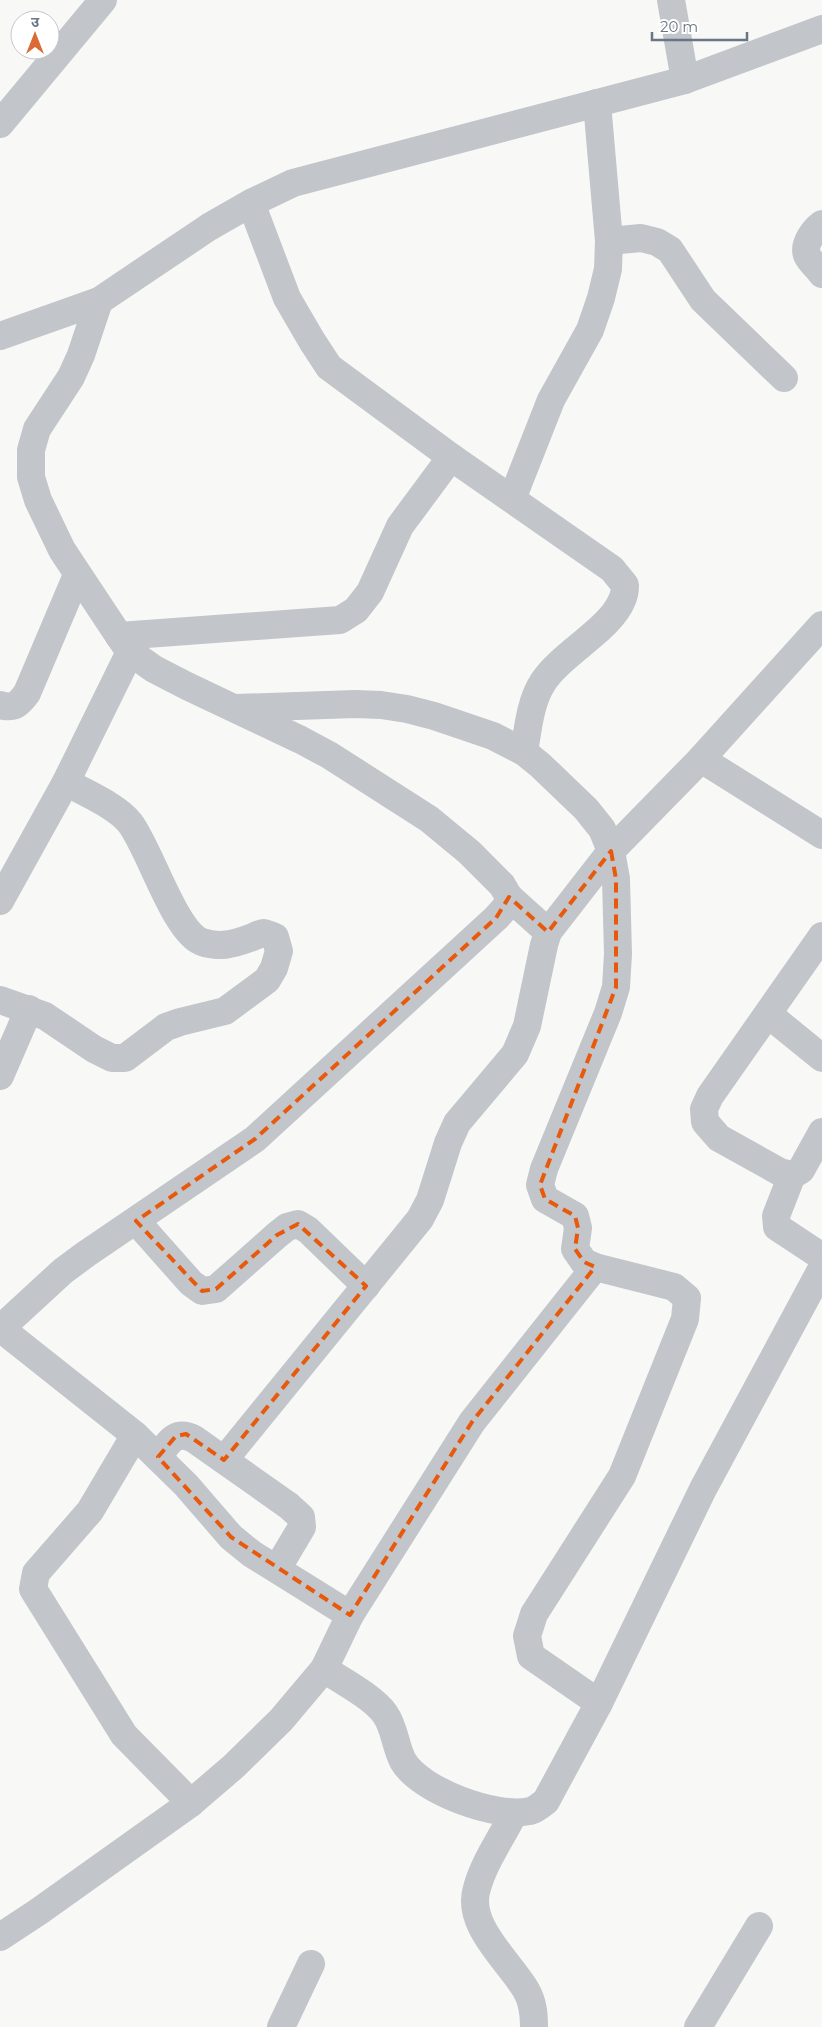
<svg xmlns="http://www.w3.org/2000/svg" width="822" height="2027" font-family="Montserrat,'Noto Sans Devanagari',sans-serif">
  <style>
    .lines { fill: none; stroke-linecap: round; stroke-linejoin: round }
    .street { stroke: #c2c5c9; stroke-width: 28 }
    .marked { fill: none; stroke: #e8590c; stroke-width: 4; stroke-dasharray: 10 6; stroke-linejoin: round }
  </style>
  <rect width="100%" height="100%" fill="#f8f9f6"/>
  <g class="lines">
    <g class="street">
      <path d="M 671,0 L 685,80"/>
      <path d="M 0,124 L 103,0"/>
      <path d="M 251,203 L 287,298 L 312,341 L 329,367 L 451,457 L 612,569 L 625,585 C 625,590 624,596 622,600 C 610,630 562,653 543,682 C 530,702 528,729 524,752"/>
      <path d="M 822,224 C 814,230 803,244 807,255 C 810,262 818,268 822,274"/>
      <path d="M 609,241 L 641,238 L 657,242 L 670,250 L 703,300 L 784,378"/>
      <path d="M 0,336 L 99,301 L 209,227 L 251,203 L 293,183 L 685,80 L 822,29"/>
      <path d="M 512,499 L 551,400 L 590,330 L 601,298 L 608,269 L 609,241 L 597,103"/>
      <path d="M 119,636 L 340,620 L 356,610 L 370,592 L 400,526 L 451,457"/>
      <path d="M 0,705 C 14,709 19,704 27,693 L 77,575"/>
      <path d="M 236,708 L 355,704 L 381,705 L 407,709 L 434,716 L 493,736 L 524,752 L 540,765 L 586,809 L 602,829 L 611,851 L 616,879 L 618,954 L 616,987 L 608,1013 L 544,1169 L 540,1185 L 545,1199 L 575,1216 L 578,1228 L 575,1249 L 584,1262 L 595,1267 L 674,1287 L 687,1298 L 685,1319 L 622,1476 L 534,1614 L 527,1636 L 531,1656 L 599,1703"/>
      <path d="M 701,759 L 822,835"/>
      <path d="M 509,897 L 548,932"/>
      <path d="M 0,901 L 66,782 L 130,652"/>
      <path d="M 822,936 L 710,1096 L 704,1109 L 705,1122 L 719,1138 L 780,1172 L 792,1175 L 801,1170 L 822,1132"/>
      <path d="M 0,1000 L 45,1016 L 94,1049 L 112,1058 L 125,1058 L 166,1027 L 180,1022 L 225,1011 L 267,980 L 274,968 L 279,951 L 275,937 C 272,936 268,934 264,933 C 260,933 254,937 250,938 C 234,944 219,948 202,942 C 175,933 150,849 130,823 C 117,806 85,793 66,782"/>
      <path d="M 768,1014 L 822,1058"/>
      <path d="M 0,1076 L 29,1009"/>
      <path d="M 792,1175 L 776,1216 L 777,1227 L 821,1256 L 822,1259"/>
      <path d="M 136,1221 L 191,1283 L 202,1291 L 216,1289 L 277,1235 L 287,1227 L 298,1224 L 308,1230 L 366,1286"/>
      <path d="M 0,1328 L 135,1435 L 186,1485 L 231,1537 L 252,1554 L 350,1615"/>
      <path d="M 0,1329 L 63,1271 L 86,1254 L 255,1139 L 496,918 L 506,907 L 509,897 L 502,885 L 469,852 L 429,819 L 329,755 L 301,740 L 187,686 L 154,669 L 130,652 L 119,636 L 62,550 L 38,500 L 31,477 L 31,450 L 37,429 L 71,377 L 81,355 L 99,301"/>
      <path d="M 135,1435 L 90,1511 L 36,1573 L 33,1589 L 124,1735 L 191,1803"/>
      <path d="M 158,1457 C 168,1443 175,1429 194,1439 L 289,1506 L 301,1517 L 302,1527 L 277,1569"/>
      <path d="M 224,1460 L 420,1219 L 430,1200 L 448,1143 L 457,1123 L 515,1054 L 527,1026 L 544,945 L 548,932 L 611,851 L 701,759 L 822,625"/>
      <path d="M 324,1669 C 342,1681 373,1697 385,1714 C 395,1728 395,1746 403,1761 C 420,1791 497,1819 530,1811 C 535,1810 541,1805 546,1801 L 599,1703 L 703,1489 L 822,1268"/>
      <path d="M 514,1813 C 502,1837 484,1862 477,1888 C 465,1925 509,1961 526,1990 C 533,2002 534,2014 534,2027"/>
      <path d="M 0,1937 L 38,1912 L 191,1803 L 234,1766 L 281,1720 L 324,1669 L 350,1615 L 472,1422 L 595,1267"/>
      <path d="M 281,2027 L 311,1964"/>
      <path d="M 698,2027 L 759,1926"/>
    </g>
  </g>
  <path class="marked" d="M 611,851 L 616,879 L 616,987 L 540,1185 L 545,1199 L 575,1216 L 578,1228 L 575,1249 L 584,1262 L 595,1267 L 472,1422 L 350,1615 L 231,1537 L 158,1457 L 176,1436 L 186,1434 L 224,1460 L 366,1286 L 298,1224 L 277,1235 L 216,1289 L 202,1291 L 136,1221 L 255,1139 L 496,918 L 509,897 L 548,932 Z"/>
  <g transform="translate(35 35)"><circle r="24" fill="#ffffff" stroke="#c3c8cf"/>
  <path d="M0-4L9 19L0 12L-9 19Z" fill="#db6a34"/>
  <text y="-8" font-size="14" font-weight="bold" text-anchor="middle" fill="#697686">उ</text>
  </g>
  <path d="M652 32v8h95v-8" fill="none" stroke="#697686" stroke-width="2.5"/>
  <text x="660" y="32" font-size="15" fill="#697686" stroke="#ffffff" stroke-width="4" paint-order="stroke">20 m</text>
</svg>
